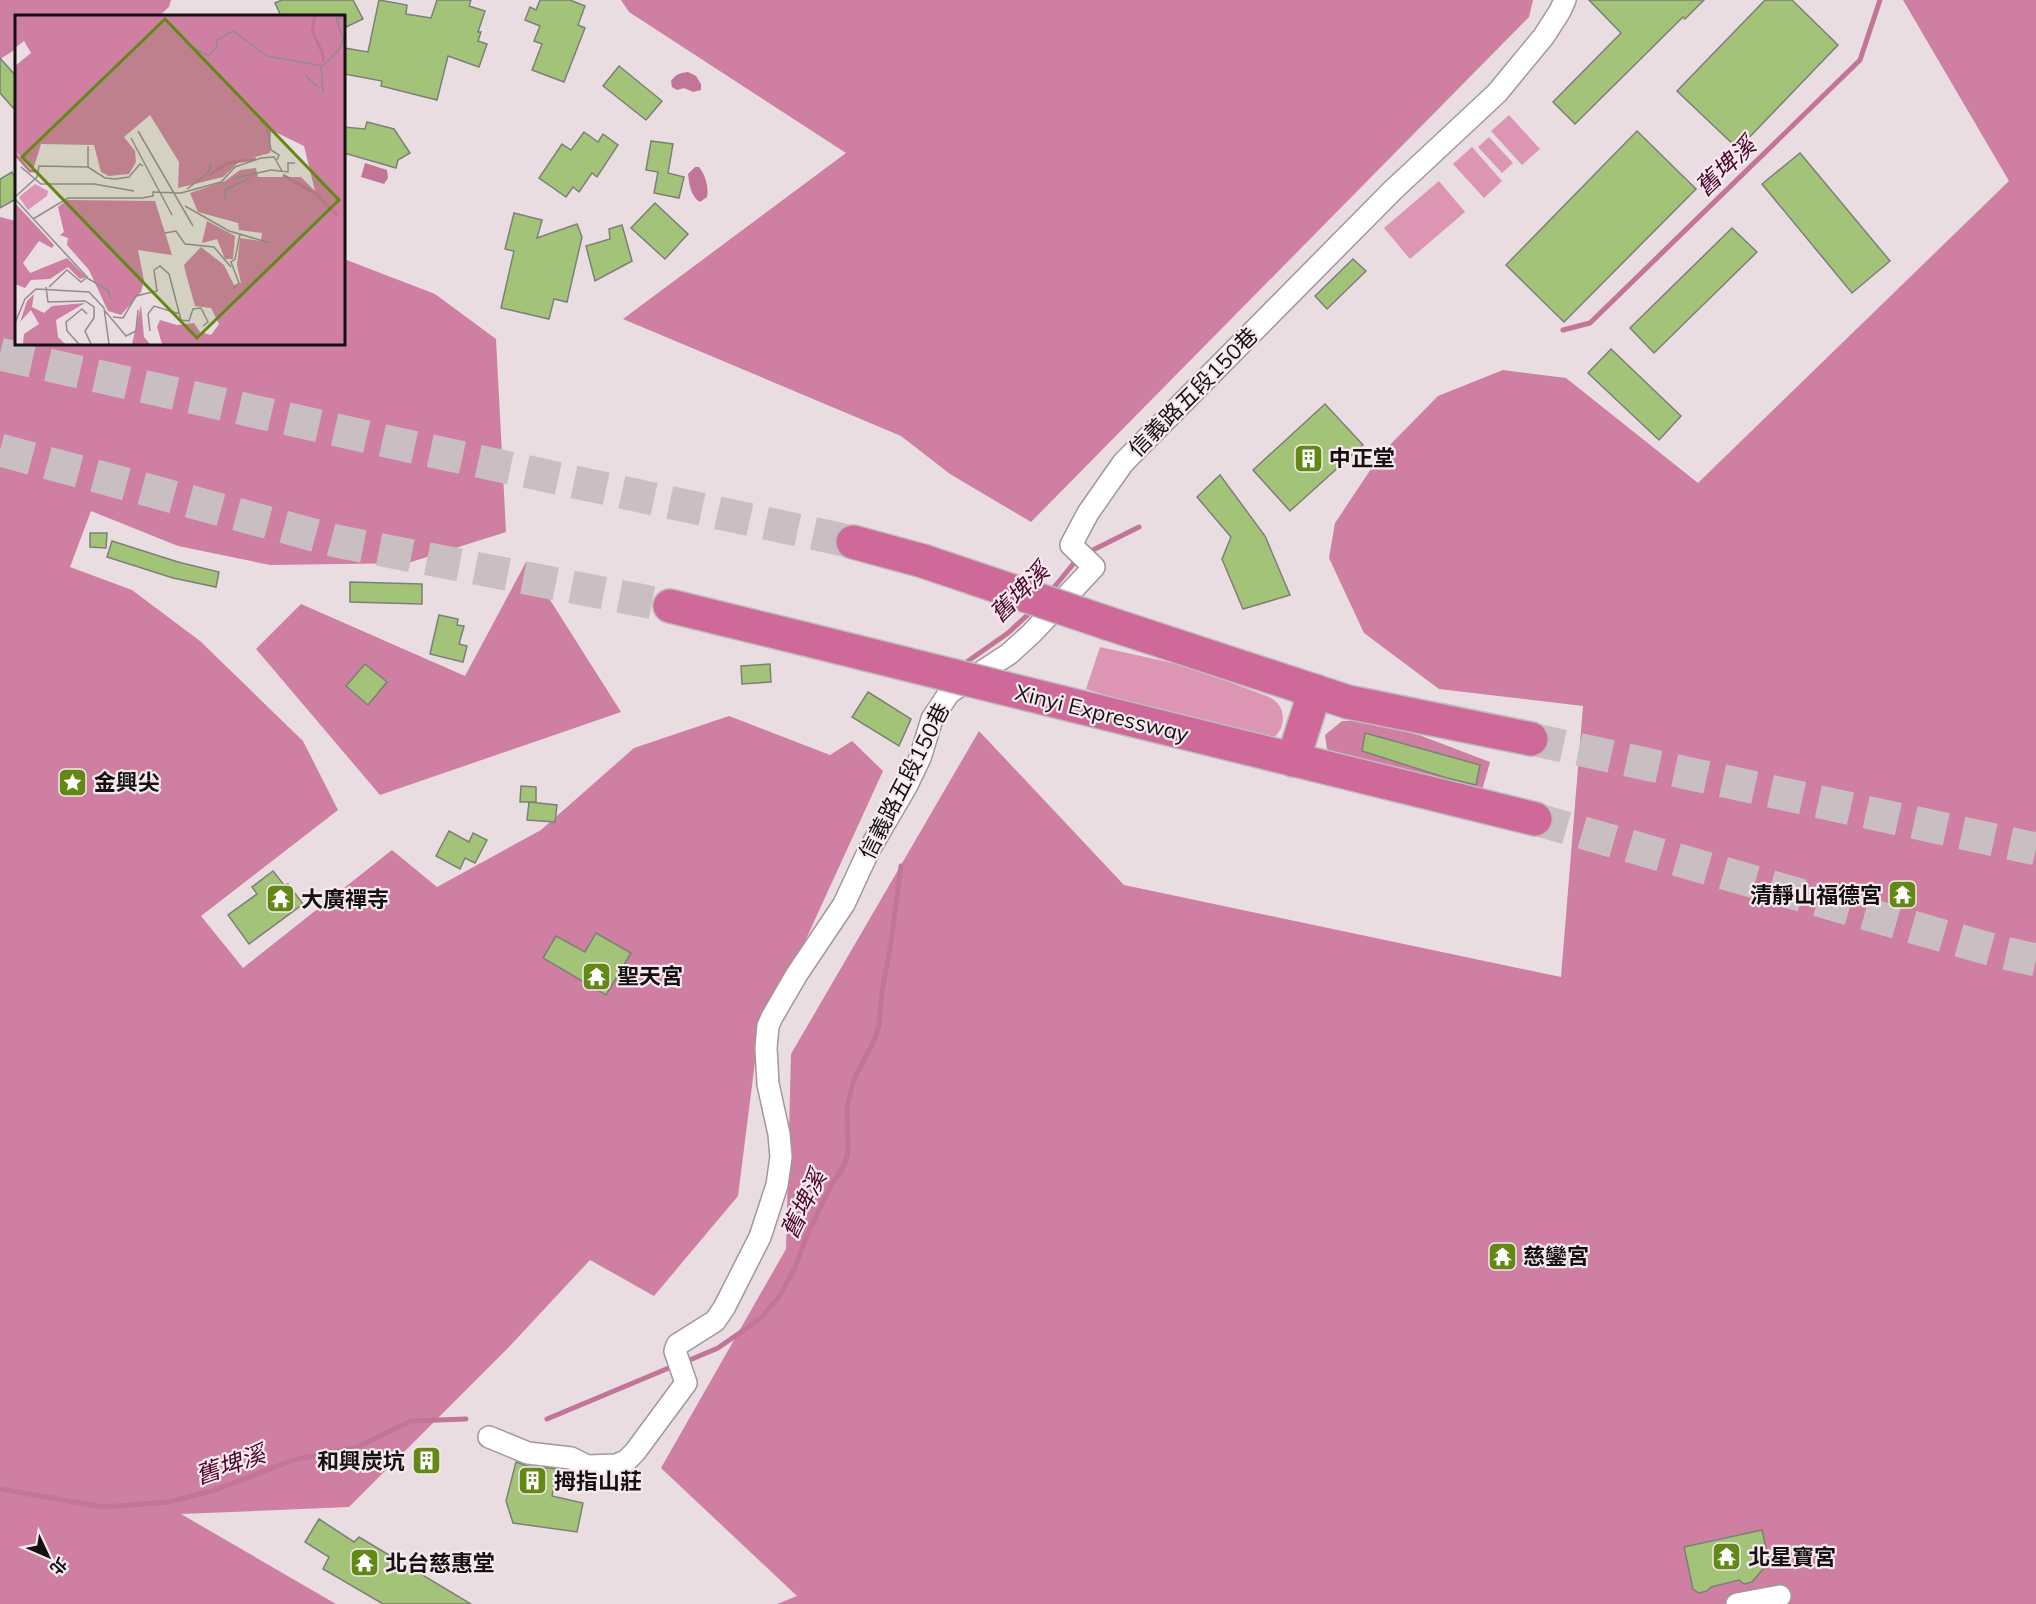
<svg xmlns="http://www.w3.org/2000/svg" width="2036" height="1604" font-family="Mulish,'Noto Sans TC',sans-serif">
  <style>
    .green { fill: #dd95b4 }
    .forest { fill: #ce7fa2 }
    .water { fill: #c27597 }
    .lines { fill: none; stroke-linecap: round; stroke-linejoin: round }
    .stream { stroke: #c27597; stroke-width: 5 }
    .building { fill: #a3c379; stroke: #7c8077; stroke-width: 1.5 }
    .highway-tunnel { stroke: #c9bec2; stroke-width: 33; stroke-dasharray: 33 16; stroke-linecap: butt }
    .street-casing { stroke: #a2979b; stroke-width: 24 }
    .highway-casing { stroke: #bdbcbd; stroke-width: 36 }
    .street { stroke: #fff; stroke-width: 21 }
    .highway { stroke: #cf6999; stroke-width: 33 }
    .highway-bridge-casing { stroke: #bdbcbd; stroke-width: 36; stroke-linecap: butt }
    .highway-bridge { stroke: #cf6999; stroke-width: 33 }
    .labels { text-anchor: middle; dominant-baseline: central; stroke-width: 4.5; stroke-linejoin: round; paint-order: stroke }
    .street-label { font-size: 22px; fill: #151112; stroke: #f6eaee }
    .poi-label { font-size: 22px; font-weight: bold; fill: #151112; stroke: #f6eaee; text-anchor: start }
    .water-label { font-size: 24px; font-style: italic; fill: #4d052e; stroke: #f6eaee }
    .inset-river { fill: none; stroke: #c27597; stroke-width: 3 }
    .inset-road { fill: none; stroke: #948b8e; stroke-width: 1.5 }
    .view { fill: #618914; fill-opacity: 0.15; stroke: #618914; stroke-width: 3 }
    .inset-edge { fill: none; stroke: #151112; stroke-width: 3 }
  </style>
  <rect width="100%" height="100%" fill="#e9dde1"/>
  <g class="green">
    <path d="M 1509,115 L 1540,149 L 1522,165 L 1491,131 Z"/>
    <path d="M 1489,137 L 1513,163 L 1502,173 L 1478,147 Z"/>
    <path d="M 1472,147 L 1502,181 L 1484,198 L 1453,164 Z"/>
    <path d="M 1439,181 L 1465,212 L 1410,259 L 1384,228 Z"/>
    <path d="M 1100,647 L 1186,666 L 1267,696 C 1271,698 1276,701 1279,705 C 1287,717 1282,738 1267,740 C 1261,741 1253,739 1247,739 L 1086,689 Z"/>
  </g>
  <g class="forest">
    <path d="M 0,0 L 171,0 L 169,7 L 159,16 L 16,16 L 16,49 L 0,59 Z"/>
    <path d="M 621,0 L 1533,0 L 1529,17 L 1031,522 L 950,474 L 901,436 L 623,319 L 846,153 L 629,12 Z"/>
    <path d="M 1903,0 L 2036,0 L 2036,1604 L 777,1604 L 797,1596 L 661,1468 L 786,1249 L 791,1054 L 979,731 L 1124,885 L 1561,977 L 1583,706 L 1439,689 L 1364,633 L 1329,558 L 1335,523 L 1381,454 L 1438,396 L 1503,370 L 1566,378 L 1698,483 L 2009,181 Z"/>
    <path d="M 0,217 L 16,221 L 16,344 L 344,344 L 344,259 L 435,294 L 496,339 L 506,532 L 408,563 L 270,565 L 178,546 L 91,511 L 70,567 L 132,590 L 200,641 L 303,741 L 338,810 L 201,916 L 243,968 L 392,850 L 437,887 L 541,830 L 634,748 L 729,716 L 830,755 L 852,741 L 883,771 L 757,1046 L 738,1196 L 654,1296 L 590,1260 L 508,1348 L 349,1507 L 181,1514 L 336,1604 L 0,1604 Z"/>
    <path d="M 526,562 L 621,712 L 380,795 L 256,649 L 301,604 L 465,676 Z"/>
    <path d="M 1342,721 L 1365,721 L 1419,735 L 1490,762 L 1481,794 L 1346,760 L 1327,749 L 1325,735 Z"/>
  </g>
  <g class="water">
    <path d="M 688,72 L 696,76 L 701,84 L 701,90 L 693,92 L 684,88 L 677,90 L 672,87 L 671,81 C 676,74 680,73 688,72 Z"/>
    <path d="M 365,163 L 387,170 L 388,178 L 384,184 L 361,177 Z"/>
    <path d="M 695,167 L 699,167 C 705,174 709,187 707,197 L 700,202 C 691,197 689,184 688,174 Z"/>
  </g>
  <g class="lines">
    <g class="stream">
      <path d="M 1563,330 L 1590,323 L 1860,60 L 1880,0"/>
      <path d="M 1087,553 L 1139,527"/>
      <path d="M 1051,591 L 1079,557"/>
      <path d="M 961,666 L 1008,633 L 1034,609"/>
      <path d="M 685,1362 L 718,1348 L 761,1318 L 778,1298 L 795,1268 L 806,1237 L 832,1184 L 844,1166 L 848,1152 L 847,1107 L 854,1079 L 873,1043 L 879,1026 L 882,991 L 890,949 L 901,866"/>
      <path d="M 547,1419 L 676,1365"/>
      <path d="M 0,1489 L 104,1507 L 169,1502 L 215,1490 L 293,1460 L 355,1448 L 411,1421 L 466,1419"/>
    </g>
  </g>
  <g class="building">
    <path d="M 282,0 L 353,0 L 363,19 L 344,28 L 344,16 L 281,16 L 275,3 Z"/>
    <path d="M 379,0 L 407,5 L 406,14 L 431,18 L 437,0 L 471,0 L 469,6 L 485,11 L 478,32 L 481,32 L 478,41 L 487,44 L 479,67 L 448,56 L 437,100 L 381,86 L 382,81 L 344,74 L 344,48 L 368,52 Z"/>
    <path d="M 540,0 L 570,0 L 585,6 L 578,25 L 585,28 L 564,82 L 532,70 L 542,44 L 534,41 L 540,26 L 525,20 L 530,7 L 536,10 Z"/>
    <path d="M 1589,0 L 1704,0 L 1685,19 L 1683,17 L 1575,124 L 1553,102 L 1621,33 Z"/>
    <path d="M 1765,0 L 1792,0 L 1838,45 L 1738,149 L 1677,91 Z"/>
    <path d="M 0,58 L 16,76 L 16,111 L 0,93 Z"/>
    <path d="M 619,66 L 662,101 L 646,120 L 603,86 Z"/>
    <path d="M 367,122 L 394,129 L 410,153 L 398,160 L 396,168 L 344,153 L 344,127 L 365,129 Z"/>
    <path d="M 1637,131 L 1696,189 L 1564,322 L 1506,265 Z"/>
    <path d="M 584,132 L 598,142 L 603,134 L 618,145 L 597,177 L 592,173 L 579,192 L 573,187 L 566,197 L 539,178 L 562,144 L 571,150 Z"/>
    <path d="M 651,141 L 673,144 L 668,173 L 684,177 L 679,198 L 654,193 L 658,172 L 646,170 Z"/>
    <path d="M 1800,153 L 1890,261 L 1852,293 L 1762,184 Z"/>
    <path d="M 12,172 L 16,179 L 16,199 L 0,208 L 0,179 Z"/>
    <path d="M 655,203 L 688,234 L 665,259 L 631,228 Z"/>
    <path d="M 514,213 L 542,220 L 537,238 L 577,224 L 582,237 L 567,302 L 554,299 L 549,319 L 501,308 L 514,251 L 505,249 Z"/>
    <path d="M 622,225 L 632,261 L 595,281 L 586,246 L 610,239 L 609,229 Z"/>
    <path d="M 1732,228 L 1757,252 L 1654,353 L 1630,328 Z"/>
    <path d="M 1353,259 L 1366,271 L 1327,309 L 1315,296 Z"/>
    <path d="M 1611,349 L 1681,416 L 1659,440 L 1588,373 Z"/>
    <path d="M 1325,404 L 1363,445 L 1290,511 L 1253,470 Z"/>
    <path d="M 1220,475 L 1265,536 L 1290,595 L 1243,609 L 1222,559 L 1231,537 L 1197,497 Z"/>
    <path d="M 90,533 L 107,533 L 106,548 L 90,547 Z"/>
    <path d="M 112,541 L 178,562 L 219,572 L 216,587 L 173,578 L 107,557 Z"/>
    <path d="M 350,582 L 422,584 L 422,604 L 350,602 Z"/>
    <path d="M 439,615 L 458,619 L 457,625 L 464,626 L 459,644 L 467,646 L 463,662 L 430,654 Z"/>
    <path d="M 365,664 L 387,682 L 368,705 L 346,686 Z"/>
    <path d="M 770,664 L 771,682 L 742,684 L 741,666 Z"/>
    <path d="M 868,692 L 911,719 L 899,746 L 852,717 Z"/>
    <path d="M 1365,733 L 1480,765 L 1476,785 L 1447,778 L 1362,751 Z"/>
    <path d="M 521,786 L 536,787 L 536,802 L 529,802 L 557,805 L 555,822 L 527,820 L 529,802 L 520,802 Z"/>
    <path d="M 449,831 L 469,842 L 473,833 L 487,840 L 475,863 L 465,858 L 460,869 L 436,856 Z"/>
    <path d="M 273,871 L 284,885 L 288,884 L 303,904 L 249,944 L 228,915 L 257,894 L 252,887 Z"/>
    <path d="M 596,933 L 631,953 L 606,995 L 543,958 L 556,936 L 585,952 Z"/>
    <path d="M 516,1462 L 527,1466 L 558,1469 L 552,1496 L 583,1503 L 577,1532 L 513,1523 L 506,1501 Z"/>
    <path d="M 319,1519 L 354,1542 L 359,1537 L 471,1604 L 383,1604 L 323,1569 L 329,1557 L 305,1542 Z"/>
    <path d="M 1762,1530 L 1770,1567 L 1764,1568 L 1752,1582 L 1744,1584 L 1739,1580 L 1711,1587 L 1707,1591 L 1699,1593 L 1693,1589 L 1684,1547 Z"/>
  </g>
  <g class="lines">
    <g class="highway-tunnel">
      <path d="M 0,354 L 399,444 L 853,542"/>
      <path d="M 0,450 L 336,541 L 670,606"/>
      <path d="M 1531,739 L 2036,849"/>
      <path d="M 1535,819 L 1996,951 L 2036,960"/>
    </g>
    <defs>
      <g id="street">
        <path d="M 489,1437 L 528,1453 L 571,1458 L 587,1466 L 616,1465 L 626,1461 L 635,1452 L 686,1383 L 675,1351 L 677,1345 L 715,1321 L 724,1308 L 760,1237 L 777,1185 L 781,1157 L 779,1134 L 768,1084 L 766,1048 L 768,1026 L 772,1017 L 797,974 L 844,904 L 869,850 L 906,787 L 920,758 L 932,719 L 949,693 L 1009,654 L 1032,633 L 1094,567 L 1071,545 L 1088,513 L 1123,463 L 1393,190 L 1497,93 L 1544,36 L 1560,11 L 1565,0"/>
        <path d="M 1737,1604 L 1780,1596"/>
      </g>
      <g id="highway">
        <path d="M 853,542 L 923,561"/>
        <path d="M 670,606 L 805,639"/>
        <path d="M 1107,623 L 1348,702 L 1531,739"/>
        <path d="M 1080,707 L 1535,819"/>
        <path d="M 1293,760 L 1315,691"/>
      </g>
    </defs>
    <use href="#street" class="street-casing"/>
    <use href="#highway" class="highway-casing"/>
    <use href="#street" class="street"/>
    <use href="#highway" class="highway"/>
    <defs>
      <g id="highway-bridge">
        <path d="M 923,561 L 1107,623"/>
        <path d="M 805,639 L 1080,707"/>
      </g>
    </defs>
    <use href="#highway-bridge" class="highway-bridge-casing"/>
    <use href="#highway-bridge" class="highway-bridge"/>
  </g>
  <defs>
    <symbol id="building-square" viewBox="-11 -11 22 22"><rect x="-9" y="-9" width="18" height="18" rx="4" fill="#618914" stroke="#f6eaee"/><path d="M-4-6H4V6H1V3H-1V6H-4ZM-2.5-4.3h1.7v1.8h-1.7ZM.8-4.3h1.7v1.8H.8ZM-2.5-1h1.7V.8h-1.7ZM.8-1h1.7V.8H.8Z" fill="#fff"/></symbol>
    <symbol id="sight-square" viewBox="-11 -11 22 22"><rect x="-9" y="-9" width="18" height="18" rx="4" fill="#618914" stroke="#f6eaee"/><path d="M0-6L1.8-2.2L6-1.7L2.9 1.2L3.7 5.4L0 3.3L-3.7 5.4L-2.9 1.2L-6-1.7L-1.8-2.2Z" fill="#fff"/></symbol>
    <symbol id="temple-square" viewBox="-11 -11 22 22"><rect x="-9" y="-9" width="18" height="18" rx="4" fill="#618914" stroke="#f6eaee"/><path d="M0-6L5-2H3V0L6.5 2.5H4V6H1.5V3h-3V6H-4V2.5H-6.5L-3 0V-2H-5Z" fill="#fff"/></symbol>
  </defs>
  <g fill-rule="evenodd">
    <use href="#building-square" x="1292" y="442" width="33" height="33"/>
    <use href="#sight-square" x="56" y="766" width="33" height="33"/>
    <use href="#temple-square" x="1886" y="878" width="33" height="33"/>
    <use href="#temple-square" x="264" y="882" width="33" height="33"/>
    <use href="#temple-square" x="580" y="960" width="33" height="33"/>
    <use href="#temple-square" x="1486" y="1240" width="33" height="33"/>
    <use href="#building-square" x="410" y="1444" width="33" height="33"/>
    <use href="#building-square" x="516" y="1464" width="33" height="33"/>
    <use href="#temple-square" x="1710" y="1540" width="33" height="33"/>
    <use href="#temple-square" x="348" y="1546" width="33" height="33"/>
  </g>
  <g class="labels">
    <g class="street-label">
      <text transform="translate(1193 392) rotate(-45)">信義路五段150巷</text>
      <text transform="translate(1102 713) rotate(14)">Xinyi Expressway</text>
      <text transform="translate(904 781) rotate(-63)">信義路五段150巷</text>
    </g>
    <g class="poi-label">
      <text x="1329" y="458">中正堂</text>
      <text x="94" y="782">金興尖</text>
      <text x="1882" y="895" text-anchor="end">清靜山福德宮</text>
      <text x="301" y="899">大廣禪寺</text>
      <text x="617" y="976">聖天宮</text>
      <text x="1523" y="1256">慈鑾宮</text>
      <text x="405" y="1461" text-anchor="end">和興炭坑</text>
      <text x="554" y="1481">拇指山莊</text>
      <text x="1748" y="1557">北星寶宮</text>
      <text x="385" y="1563">北台慈惠堂</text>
    </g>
    <g class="water-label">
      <text transform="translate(1725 166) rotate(-44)">舊埤溪</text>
      <text transform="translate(1019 592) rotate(-45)">舊埤溪</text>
      <text transform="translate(803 1204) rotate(-64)">舊埤溪</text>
      <text transform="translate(230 1464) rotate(-19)">舊埤溪</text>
    </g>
  </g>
  <g transform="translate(15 15)">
    <rect width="330" height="330" fill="#e9dde1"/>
    <path d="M 20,169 L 33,176 L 32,181 L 13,195 L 4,182 Z" fill="#dd95b4"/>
    <path d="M 0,1 L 330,1 L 330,329 L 147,329 L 142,312 L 145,305 L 162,310 L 179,308 L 185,317 L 196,320 L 204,309 L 196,293 L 180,291 L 171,259 L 169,250 L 186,232 L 209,250 L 219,270 L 226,268 L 222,250 L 225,223 L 246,226 L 247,218 L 224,215 L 223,208 L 183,197 L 175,178 L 210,166 L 225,155 L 241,153 L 243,162 L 286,162 L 300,176 L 289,131 L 256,115 L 255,138 L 225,146 L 208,162 L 163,173 L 164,147 L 135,100 L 109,122 L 120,136 L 121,147 L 114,159 L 94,161 L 86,157 L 79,130 L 26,129 L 18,155 L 0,136 L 0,51 L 16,38 L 9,26 L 0,33 ZM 52,185 L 140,186 L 157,240 L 123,235 L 129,266 L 126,277 L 106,300 L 93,296 L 74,255 L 52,230 L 53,223 L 45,220 L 49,217 L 43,192 ZM 0,188 L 39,230 L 37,233 L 24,226 L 8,248 L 15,258 L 52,243 L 71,262 L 65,264 L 53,252 L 35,264 L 16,265 L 10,273 L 0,269 ZM 192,206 L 220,221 L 218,244 L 210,244 L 202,224 L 187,228 ZM 19,279 L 17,292 L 29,298 L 37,291 L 70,288 L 41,305 L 43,322 L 50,329 L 8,329 L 9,319 L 24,309 L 16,295 L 5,307 L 12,286 ZM 126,290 L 129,322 L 135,329 L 117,329 Z" fill="#ce7fa2"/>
    <path class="inset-river" d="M 300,1 L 297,16 L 308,39 L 308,47M 0,139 L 15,156 L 20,156M 194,160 L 213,148 L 241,144M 268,160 L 301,179 L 323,201"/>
    <path class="inset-road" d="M 171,28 L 193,41 L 202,31 L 202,25 L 218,16 L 252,41 L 308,51 L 325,33 L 328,24 L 321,3 L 330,3M 306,51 L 308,78M 290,60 L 304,73M 252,114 L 256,135 L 264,140 L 262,145M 123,116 L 178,211M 116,123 L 157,200M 6,152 L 26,169 L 79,169 L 119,176M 73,152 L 73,131M 220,163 L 256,155 L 273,157 L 273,148 L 280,148M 172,174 L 193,158 L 196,150M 0,182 L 22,162 L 24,151 L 73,152 L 90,163 L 100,164 L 114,162 L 125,149 L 128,151M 0,184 L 72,262 L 66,267 L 52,255 L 34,272M 211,184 L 210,175 L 235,163M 170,191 L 214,216 L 255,228M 18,204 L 53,183 L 127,183 L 138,181 L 138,177 L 166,178 L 206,167 L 220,152 L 246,143 L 259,142 L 267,156M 150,218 L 161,216 L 170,229 L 199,232 L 216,252M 72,263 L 93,275 L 96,284M 31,272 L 33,287 L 70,286 L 79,292 L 79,303 L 70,316 L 76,329M 218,274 L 224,268 L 216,247 L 220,244 L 225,219M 90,296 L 111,321 L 121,316 L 123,295M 98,302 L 108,303 L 121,281 L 142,276 L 139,255 L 145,251 L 154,259 L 166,305 L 174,306 L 178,294 L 186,293 L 193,307 L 188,311M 0,308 L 10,284 L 21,274 L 74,277 L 89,293 L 94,329M 135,316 L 133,299 L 139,291 L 165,299M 64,329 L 52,316 L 51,307 L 67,294 L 72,299"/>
    <path class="view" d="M 150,4 L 324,185 L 182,323 L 7,142 Z"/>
    <rect width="330" height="330" class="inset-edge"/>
  </g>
  <g transform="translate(48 1556) rotate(134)" stroke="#f6eaee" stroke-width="4.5" paint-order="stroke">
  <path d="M0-4.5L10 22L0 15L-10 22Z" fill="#151112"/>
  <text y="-9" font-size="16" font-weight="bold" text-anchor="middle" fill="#151112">北</text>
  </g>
</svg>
